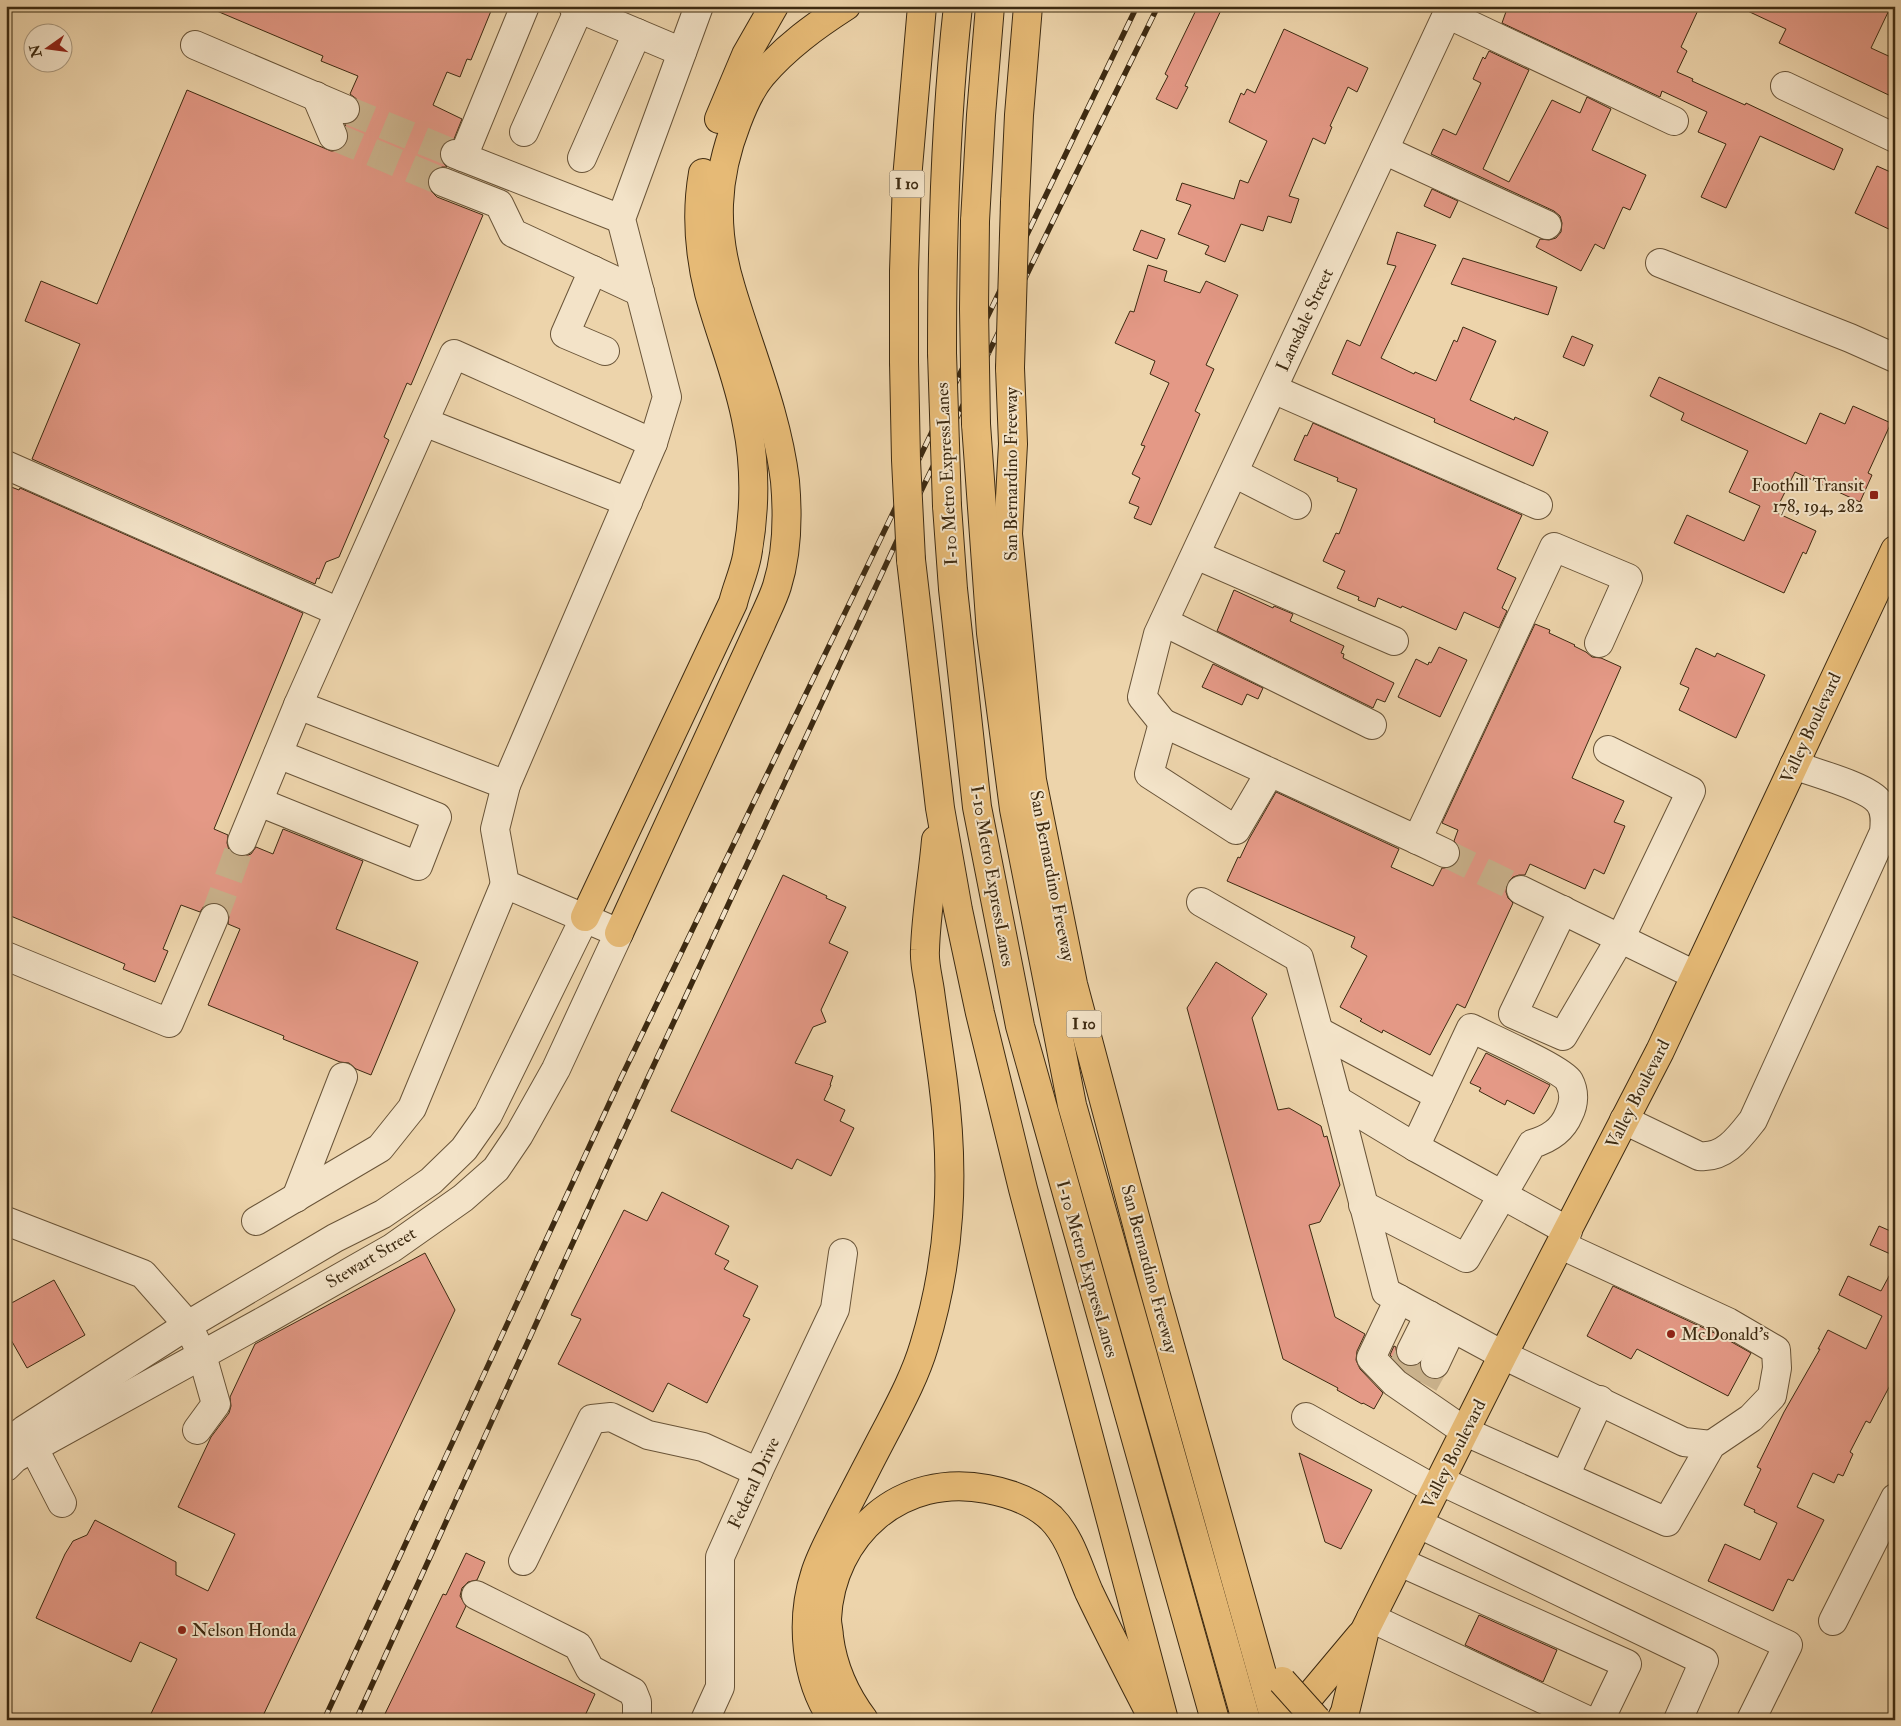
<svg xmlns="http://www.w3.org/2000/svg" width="1901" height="1726" font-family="'IM FELL Double Pica',serif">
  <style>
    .building { fill: #e49986; stroke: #3d2a11 }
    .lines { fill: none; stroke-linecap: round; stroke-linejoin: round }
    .minor-tunnel { stroke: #cab28c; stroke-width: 28; stroke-dasharray: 28 14; stroke-linecap: butt }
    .minor-casing { stroke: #695438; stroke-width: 30 }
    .major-casing { stroke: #3d2a11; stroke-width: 30 }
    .highway-casing { stroke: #3d2a11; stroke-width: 30 }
    .minor { stroke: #f3e3c8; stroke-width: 28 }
    .major { stroke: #e6ba76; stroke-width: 28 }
    .highway { stroke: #e6ba76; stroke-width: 28 }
    .rail-casing { stroke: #3d2a11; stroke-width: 5.5 }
    .rail { stroke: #f3e3c8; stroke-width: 4; stroke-dasharray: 11; stroke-linecap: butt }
    .highway-bridge-casing { stroke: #3d2a11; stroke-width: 30; stroke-linecap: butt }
    .highway-bridge { stroke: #e6ba76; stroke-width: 28 }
    .poi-dot { fill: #8f2418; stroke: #f3e3c8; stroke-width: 2 }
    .labels { text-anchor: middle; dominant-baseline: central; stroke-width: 4; stroke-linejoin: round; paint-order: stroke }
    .shield { fill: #f3e3c8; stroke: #746248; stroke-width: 1 }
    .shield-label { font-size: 16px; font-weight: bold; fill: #3d2a11 }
    .street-label { font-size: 18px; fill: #3d2a11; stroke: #f3e3c8 }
    .poi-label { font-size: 18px; fill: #3d2a11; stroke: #f3e3c8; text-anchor: start }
  </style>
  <rect width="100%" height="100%" fill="#edd4ab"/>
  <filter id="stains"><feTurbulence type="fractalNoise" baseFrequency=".004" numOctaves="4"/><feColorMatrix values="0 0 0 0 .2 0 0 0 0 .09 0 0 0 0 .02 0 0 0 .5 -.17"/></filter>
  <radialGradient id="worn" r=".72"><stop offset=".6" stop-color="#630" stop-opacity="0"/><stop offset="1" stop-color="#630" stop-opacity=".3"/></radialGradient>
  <g class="building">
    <path d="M 205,6 L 481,6 L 491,11 L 471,60 L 467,59 L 460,77 L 447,72 L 433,105 L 462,119 L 454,139 L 446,142 L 440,149 L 440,157 L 443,163 L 447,167 L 440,167 L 433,170 L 428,177 L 428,184 L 431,191 L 437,197 L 483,215 L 411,385 L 407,383 L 384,437 L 389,440 L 339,557 L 326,562 L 319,579 L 317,578 L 315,584 L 32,459 L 80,344 L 25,321 L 41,281 L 97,304 L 187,90 L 331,151 L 339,151 L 345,146 L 348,137 L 345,124 L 354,122 L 360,115 L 361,108 L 358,100 L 350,94 L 358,76 L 321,61 L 323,56 Z"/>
    <path d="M 1198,6 L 1223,6 L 1185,86 L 1188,87 L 1177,109 L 1156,99 L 1168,76 L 1165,74 Z"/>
    <path d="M 1508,6 L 1538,6 L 1550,12 L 1553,6 L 1700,6 L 1681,47 L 1687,51 L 1677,72 L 1693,79 L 1692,81 L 1745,105 L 1746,103 L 1843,149 L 1834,170 L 1760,136 L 1726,208 L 1701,197 L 1726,144 L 1698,132 L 1707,112 L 1662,91 L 1660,97 L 1502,23 Z"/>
    <path d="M 1737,6 L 1891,6 L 1871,48 L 1895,59 L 1895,98 L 1779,43 L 1786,29 Z"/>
    <path d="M 1284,29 L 1368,68 L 1357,92 L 1348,87 L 1330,126 L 1332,127 L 1325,144 L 1313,138 L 1289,196 L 1299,199 L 1291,223 L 1268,216 L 1263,231 L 1241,224 L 1225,262 L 1205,254 L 1209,246 L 1178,234 L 1191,205 L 1176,200 L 1182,183 L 1234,199 L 1240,180 L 1248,183 L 1267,141 L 1229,122 L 1241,93 L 1244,95 L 1247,89 L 1255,93 Z"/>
    <path d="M 1489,51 L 1529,70 L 1483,169 L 1509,182 L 1552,100 L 1580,113 L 1587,97 L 1611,109 L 1592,150 L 1646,175 L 1630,210 L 1623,207 L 1604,249 L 1595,244 L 1581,271 L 1536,247 L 1540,239 L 1549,240 L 1556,238 L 1561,232 L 1562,223 L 1560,216 L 1554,211 L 1431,154 L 1443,129 L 1456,135 L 1481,83 L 1473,79 L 1483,57 L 1485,59 Z"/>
    <path d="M 1877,166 L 1895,174 L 1895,232 L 1855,213 Z"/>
    <path d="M 1432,189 L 1458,201 L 1450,218 L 1424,206 Z"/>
    <path d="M 1141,230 L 1165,239 L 1157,259 L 1133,250 Z"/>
    <path d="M 1397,232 L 1436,245 L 1381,358 L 1414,374 L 1415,372 L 1436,381 L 1454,340 L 1457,342 L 1463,327 L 1496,341 L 1470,400 L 1514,420 L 1515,417 L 1548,432 L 1533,466 L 1434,422 L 1435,419 L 1332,374 L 1347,340 L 1360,346 L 1396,266 L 1387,264 Z"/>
    <path d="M 1463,258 L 1557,287 L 1548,315 L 1451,284 Z"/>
    <path d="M 1148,265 L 1167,271 L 1164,281 L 1200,293 L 1206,281 L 1238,295 L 1206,365 L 1214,369 L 1195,411 L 1200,414 L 1151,525 L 1134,518 L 1139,507 L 1129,503 L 1140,478 L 1132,474 L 1145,446 L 1141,445 L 1169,383 L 1150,374 L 1155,361 L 1115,343 L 1130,311 L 1134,312 Z"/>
    <path d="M 1572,336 L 1593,345 L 1584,366 L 1563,357 Z"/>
    <path d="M 1659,377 L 1806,444 L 1820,413 L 1845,424 L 1853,406 L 1891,423 L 1868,473 L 1872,475 L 1860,502 L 1795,472 L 1775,512 L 1816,531 L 1806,554 L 1803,552 L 1784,593 L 1674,543 L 1687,515 L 1744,541 L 1760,506 L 1729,492 L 1748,451 L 1681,420 L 1684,413 L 1650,396 Z"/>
    <path d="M 1313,423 L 1522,515 L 1497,569 L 1516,578 L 1502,608 L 1507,611 L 1499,628 L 1464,612 L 1456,630 L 1402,606 L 1401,608 L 1378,598 L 1375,607 L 1358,600 L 1359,597 L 1337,588 L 1345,571 L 1323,561 L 1336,533 L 1339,534 L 1357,489 L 1337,481 L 1338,478 L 1294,460 L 1305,435 L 1307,436 Z"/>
    <path d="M 6,485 L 19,490 L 20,488 L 303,613 L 214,829 L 228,835 L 227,843 L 229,850 L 237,856 L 245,856 L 251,854 L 256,847 L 273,854 L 283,829 L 363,861 L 336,929 L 418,962 L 371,1075 L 356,1069 L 349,1063 L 340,1062 L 283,1039 L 284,1036 L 208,1005 L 240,929 L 228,924 L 229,916 L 226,908 L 221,904 L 212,903 L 204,906 L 200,912 L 181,905 L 163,949 L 168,951 L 155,982 L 123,969 L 125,964 L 6,914 Z"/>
    <path d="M 1234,590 L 1273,608 L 1274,606 L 1293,614 L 1290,621 L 1344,646 L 1341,653 L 1344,654 L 1343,658 L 1394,683 L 1385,702 L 1377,699 L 1373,708 L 1217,631 Z"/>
    <path d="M 1535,624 L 1550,630 L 1549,633 L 1575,645 L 1574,646 L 1586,652 L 1592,657 L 1601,658 L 1621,667 L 1572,778 L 1624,801 L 1614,822 L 1625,826 L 1604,874 L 1594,869 L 1585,889 L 1530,864 L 1525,875 L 1519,875 L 1513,877 L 1507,883 L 1506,892 L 1508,898 L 1513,903 L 1465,1008 L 1457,1004 L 1430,1055 L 1383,1030 L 1382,1033 L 1360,1021 L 1362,1019 L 1340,1007 L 1367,956 L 1351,947 L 1355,937 L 1227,881 L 1238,857 L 1240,858 L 1249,839 L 1276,792 L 1399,849 L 1391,867 L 1433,886 L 1442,868 L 1447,868 L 1454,866 L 1459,859 L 1461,852 L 1458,845 L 1454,841 L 1458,830 L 1442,823 Z"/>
    <path d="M 1439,647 L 1467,660 L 1440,717 L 1398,697 L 1416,659 L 1428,665 L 1429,662 L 1431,663 Z"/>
    <path d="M 1696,648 L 1715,657 L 1717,653 L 1765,675 L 1736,738 L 1679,710 L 1689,688 L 1680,684 Z"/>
    <path d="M 1213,664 L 1263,688 L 1258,699 L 1247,694 L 1242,705 L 1202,687 Z"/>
    <path d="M 783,875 L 827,896 L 826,898 L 846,907 L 829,943 L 848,952 L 821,1010 L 826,1022 L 813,1027 L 795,1063 L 833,1076 L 830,1085 L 831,1085 L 824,1100 L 845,1110 L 840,1121 L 854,1128 L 831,1176 L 797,1159 L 792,1169 L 671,1111 Z"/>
    <path d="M 1216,962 L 1267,994 L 1252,1018 L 1278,1110 L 1289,1108 L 1321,1126 L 1324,1137 L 1327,1136 L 1340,1185 L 1320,1222 L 1309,1225 L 1335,1317 L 1365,1334 L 1357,1351 L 1356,1360 L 1360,1369 L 1383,1393 L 1374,1409 L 1363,1403 L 1362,1404 L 1337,1390 L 1338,1388 L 1283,1359 L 1187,1008 Z"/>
    <path d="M 1486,1053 L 1550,1085 L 1534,1114 L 1507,1100 L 1505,1105 L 1479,1091 L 1481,1088 L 1470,1083 Z"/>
    <path d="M 662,1192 L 729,1226 L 715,1254 L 729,1261 L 724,1269 L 758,1286 L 743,1316 L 750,1319 L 707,1403 L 668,1383 L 653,1412 L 558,1364 L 581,1319 L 571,1315 L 624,1210 L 647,1221 Z"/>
    <path d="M 1879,1226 L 1895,1233 L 1895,1256 L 1870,1245 Z"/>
    <path d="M 425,1253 L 455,1310 L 261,1720 L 148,1720 L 177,1659 L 140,1642 L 131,1662 L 36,1618 L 65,1554 L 73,1541 L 87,1535 L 95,1520 L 176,1562 L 176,1575 L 208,1591 L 235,1534 L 178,1507 L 211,1437 L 229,1413 L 231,1406 L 230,1397 L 255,1344 Z"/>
    <path d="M 1895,1265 L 1895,1376 L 1870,1423 L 1866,1421 L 1850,1452 L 1853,1454 L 1843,1476 L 1838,1474 L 1834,1483 L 1813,1473 L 1797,1507 L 1824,1520 L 1793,1581 L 1788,1579 L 1773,1611 L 1708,1581 L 1725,1544 L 1760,1560 L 1777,1523 L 1754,1512 L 1755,1510 L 1744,1505 L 1761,1469 L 1757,1467 L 1784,1412 L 1820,1349 L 1818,1349 L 1828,1330 L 1866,1349 L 1882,1316 L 1839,1295 L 1848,1276 L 1881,1291 Z"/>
    <path d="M 54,1280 L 85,1335 L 27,1368 L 6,1331 L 6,1306 Z"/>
    <path d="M 1613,1286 L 1721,1336 L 1751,1353 L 1728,1396 L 1637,1349 L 1631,1359 L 1587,1336 Z"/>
    <path d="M 1394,1346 L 1396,1347 L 1396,1352 L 1398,1359 L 1404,1365 L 1411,1367 L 1420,1364 L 1424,1375 L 1421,1382 L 1405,1371 L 1390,1355 Z"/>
    <path d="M 1299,1453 L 1372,1490 L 1341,1549 L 1325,1542 Z"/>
    <path d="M 466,1553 L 485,1562 L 477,1580 L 468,1582 L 462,1588 L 460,1596 L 466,1606 L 456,1627 L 595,1694 L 583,1720 L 382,1720 L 443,1594 L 446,1595 Z"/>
    <path d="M 1479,1615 L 1557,1650 L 1543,1682 L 1465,1645 Z"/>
  </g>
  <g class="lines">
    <g class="minor-tunnel">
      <path d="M 345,109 L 455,154"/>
      <path d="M 333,136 L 443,182"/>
      <path d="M 1445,853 L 1521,890"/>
      <path d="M 214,918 L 242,841"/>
      <path d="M 1400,1371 L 1411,1351"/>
      <path d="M 1424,1384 L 1435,1364"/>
    </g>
    <defs>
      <g id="minor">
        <path d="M 573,6 L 682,52"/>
        <path d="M 1447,14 L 1674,121"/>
        <path d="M 195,45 L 345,109"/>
        <path d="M 1785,86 L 1895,138"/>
        <path d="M 316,96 L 333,136"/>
        <path d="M 524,132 L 579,9"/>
        <path d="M 1384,150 L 1547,225"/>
        <path d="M 455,154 L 621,219"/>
        <path d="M 463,157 L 525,6"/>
        <path d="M 582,158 L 637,33"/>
        <path d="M 443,182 L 499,204 L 513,233 L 640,292"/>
        <path d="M 1660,263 L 1850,338 L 1895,358"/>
        <path d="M 593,270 L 565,334 L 605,351"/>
        <path d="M 1273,389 L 1538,505"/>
        <path d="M 424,422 L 628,502"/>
        <path d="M 6,465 L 339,612"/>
        <path d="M 1234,473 L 1297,505"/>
        <path d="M 1196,555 L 1394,641"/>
        <path d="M 1164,622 L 1372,725"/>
        <path d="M 298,705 L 506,785"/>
        <path d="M 1163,723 L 1142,697 L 1158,634 L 1451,6"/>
        <path d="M 1270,772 L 1236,830 L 1149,774 L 1163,723 L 1424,843 L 1445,853"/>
        <path d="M 259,802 L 418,866 L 437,817 L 278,754"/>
        <path d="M 1417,840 L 1554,547 L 1628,578 L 1599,643"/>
        <path d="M 242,841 L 298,705 L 454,354 L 653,443"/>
        <path d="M 1521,890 L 1695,975"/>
        <path d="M 1201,902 L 1299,958 L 1337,1100 L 1386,1292 L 1503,1355 L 1684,1442 L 1711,1445"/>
        <path d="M 1563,910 L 1513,1014 L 1563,1036 L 1620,939 L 1691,791 L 1608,750"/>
        <path d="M 6,956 L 169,1023 L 214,918"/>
        <path d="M 1320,1032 L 1439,1096"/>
        <path d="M 1337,1100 L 1415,1147 L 1568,1231"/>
        <path d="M 1624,1120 L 1699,1156 C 1724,1159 1739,1138 1753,1120 L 1884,832 C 1885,822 1886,811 1879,802 C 1867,786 1814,773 1794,765"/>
        <path d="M 296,1198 L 343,1077"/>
        <path d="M 1363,1205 L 1466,1258 L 1532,1144 C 1549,1139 1562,1131 1569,1114 C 1574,1104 1575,1092 1569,1081 C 1562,1069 1488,1037 1471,1028 L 1415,1147"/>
        <path d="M 6,1221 L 143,1274 L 188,1325 L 202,1355 L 216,1404 L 197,1430"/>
        <path d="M 256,1221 L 380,1148 L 412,1108 L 505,884"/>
        <path d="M 1399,1299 L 1371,1358 L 1395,1383 L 1466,1432 L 1667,1522 L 1711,1445 L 1751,1418 L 1772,1396 L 1777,1368 L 1776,1350 L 1728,1322 L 1561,1245"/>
        <path d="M 1411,1351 L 1429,1315"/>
        <path d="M 1435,1364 L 1452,1328"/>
        <path d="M 1306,1417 L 1436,1490"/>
        <path d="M 26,1433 L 62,1503"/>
        <path d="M 6,1444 L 24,1430 L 188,1325 L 335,1238 L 383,1214 L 431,1181 L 464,1149 L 488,1115 L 585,917"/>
        <path d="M 6,1467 L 15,1458 L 269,1318 L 392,1248 L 463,1198 L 496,1169 L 519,1135 L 556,1069 L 619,933 L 505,884 L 495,829 L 506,785 L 653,443 L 667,397 L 621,219 L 699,6"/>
        <path d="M 1565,1476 L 1600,1400"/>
        <path d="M 1441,1481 L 1788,1645 L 1751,1720"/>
        <path d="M 1419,1524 L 1704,1661 L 1678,1720"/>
        <path d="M 523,1561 L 592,1419 L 611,1417 L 648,1435 L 703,1447 L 758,1472"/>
        <path d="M 1400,1562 L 1627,1664 L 1600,1720"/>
        <path d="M 476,1595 L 578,1646 L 590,1669 L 633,1692 L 637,1702 L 637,1720"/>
        <path d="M 1371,1618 L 1587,1720"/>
        <path d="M 1833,1621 L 1895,1498"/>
        <path d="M 705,1720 L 720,1687 L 720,1557 L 758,1472 L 835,1309 L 843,1253"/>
      </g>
      <g id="major">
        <path d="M 1296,1720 L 1304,1703 L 1361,1635"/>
        <path d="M 1341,1720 L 1345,1712 L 1365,1630 L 1503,1355 L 1660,1051 L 1895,550"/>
      </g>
      <g id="highway">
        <path d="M 719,119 L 746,55 L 774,6"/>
        <path d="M 1015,202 L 1019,115 L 1028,6"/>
        <path d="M 975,221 L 981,115 L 990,6"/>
        <path d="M 942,353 C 942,237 945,121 958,6"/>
        <path d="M 904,362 L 904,271 L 907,179 L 922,6"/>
        <path d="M 1010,368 L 1013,444 L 1008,534 L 1032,780 L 1073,984 L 1155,1292 L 1275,1720"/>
        <path d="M 976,424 L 991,633 L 1014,809 L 1072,1105 L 1246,1720"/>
        <path d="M 947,506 L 953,589 L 977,807 L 1020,1026 L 1215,1720"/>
        <path d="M 911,560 L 940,808 L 958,910 L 980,1013 L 1023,1189 L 1164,1720"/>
        <path d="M 585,917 L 733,603 C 737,587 744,572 747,556 C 755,512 756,468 747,424 C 739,379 721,337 709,293 C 699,253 696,213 703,173"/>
        <path d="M 619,933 L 761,624 C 766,612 773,599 777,586 C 787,554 788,515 785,481 C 777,414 750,352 731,288 C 713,230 715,178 737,122 C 743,106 751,88 762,75 C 786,47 815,26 846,6"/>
        <path d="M 833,1720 C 805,1679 800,1620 815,1574 C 821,1554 833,1534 842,1515 C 858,1485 873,1455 889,1425 C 902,1400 916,1373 924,1346 C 951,1258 955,1173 943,1082 C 939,1051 934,1021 930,991 C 928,977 924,963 925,950 C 926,913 933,876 936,840"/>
        <path d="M 864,1720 C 845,1695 833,1668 829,1637 C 829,1631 827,1625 827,1619 C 831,1534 902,1472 987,1489 C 1009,1493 1034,1502 1051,1518 C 1071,1538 1078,1567 1089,1592 C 1109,1634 1131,1676 1152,1717"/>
      </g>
    </defs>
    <use href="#minor" class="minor-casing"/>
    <use href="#major" class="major-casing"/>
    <use href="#highway" class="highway-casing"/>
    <use href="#minor" class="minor"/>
    <use href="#major" class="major"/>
    <use href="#highway" class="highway"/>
    <defs>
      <g id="rail">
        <path d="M 324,1720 L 621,1078 L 1137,6"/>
        <path d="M 356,1720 L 645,1084 L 902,530 L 1158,6"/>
      </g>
    </defs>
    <use href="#rail" class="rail-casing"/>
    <use href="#rail" class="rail"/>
    <defs>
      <g id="highway-bridge">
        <path d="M 975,221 L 974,309 L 976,424"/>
        <path d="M 942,353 L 947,506"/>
        <path d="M 904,362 L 906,460 L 911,560"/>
        <path d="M 1010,368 L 1015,202"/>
        <path d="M 1282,1681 L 1317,1720"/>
      </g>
    </defs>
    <use href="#highway-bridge" class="highway-bridge-casing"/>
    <use href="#highway-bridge" class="highway-bridge"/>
  </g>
  <g class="poi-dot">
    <rect x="1869" y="490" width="10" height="10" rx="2.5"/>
    <circle cx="1671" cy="1334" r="5"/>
    <circle cx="182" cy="1630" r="5"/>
  </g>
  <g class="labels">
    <g class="shield">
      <rect x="889.5" y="170.5" width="35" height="27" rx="4"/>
      <rect x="1066.5" y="1010.5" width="35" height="27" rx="4"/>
    </g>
    <g class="shield-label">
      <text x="907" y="184">I 10</text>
      <text x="1084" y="1024">I 10</text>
    </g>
    <g class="street-label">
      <text transform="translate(1305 320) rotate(-65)">Lansdale Street</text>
      <text transform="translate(947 474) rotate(-93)">I-10 Metro ExpressLanes</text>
      <text transform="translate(1011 474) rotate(-90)">San Bernardino Freeway</text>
      <text transform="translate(1811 728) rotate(-65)">Valley Boulevard</text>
      <text transform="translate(992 876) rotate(80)">I-10 Metro ExpressLanes</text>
      <text transform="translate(1052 876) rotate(79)">San Bernardino Freeway</text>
      <text transform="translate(1638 1094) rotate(-63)">Valley Boulevard</text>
      <text transform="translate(371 1258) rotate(-31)">Stewart Street</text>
      <text transform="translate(1087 1269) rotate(74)">I-10 Metro ExpressLanes</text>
      <text transform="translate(1149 1269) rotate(75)">San Bernardino Freeway</text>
      <text transform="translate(1454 1454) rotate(-63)">Valley Boulevard</text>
      <text transform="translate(754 1483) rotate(-65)">Federal Drive</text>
    </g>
    <g class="poi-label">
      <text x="1864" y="485" text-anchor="end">Foothill Transit<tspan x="1864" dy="21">178, 194, 282</tspan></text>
      <text x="1681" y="1334">McDonald's</text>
      <text x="192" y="1630">Nelson Honda</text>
    </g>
  </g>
  <rect width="1901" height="1726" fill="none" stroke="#edd4ab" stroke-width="25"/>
  <rect x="8" y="8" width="1886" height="1711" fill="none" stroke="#3d2a11" stroke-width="2.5"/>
  <rect x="12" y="12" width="1876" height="1701" fill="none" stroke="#3d2a11"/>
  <g transform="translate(48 48) rotate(256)"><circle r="24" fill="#f3e3c8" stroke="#aa997f"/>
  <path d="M0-4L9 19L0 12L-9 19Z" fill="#8f2418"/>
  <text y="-8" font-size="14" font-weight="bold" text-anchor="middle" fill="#3d2a11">N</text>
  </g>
  <rect width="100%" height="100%" filter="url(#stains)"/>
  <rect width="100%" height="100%" fill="url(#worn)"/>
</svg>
